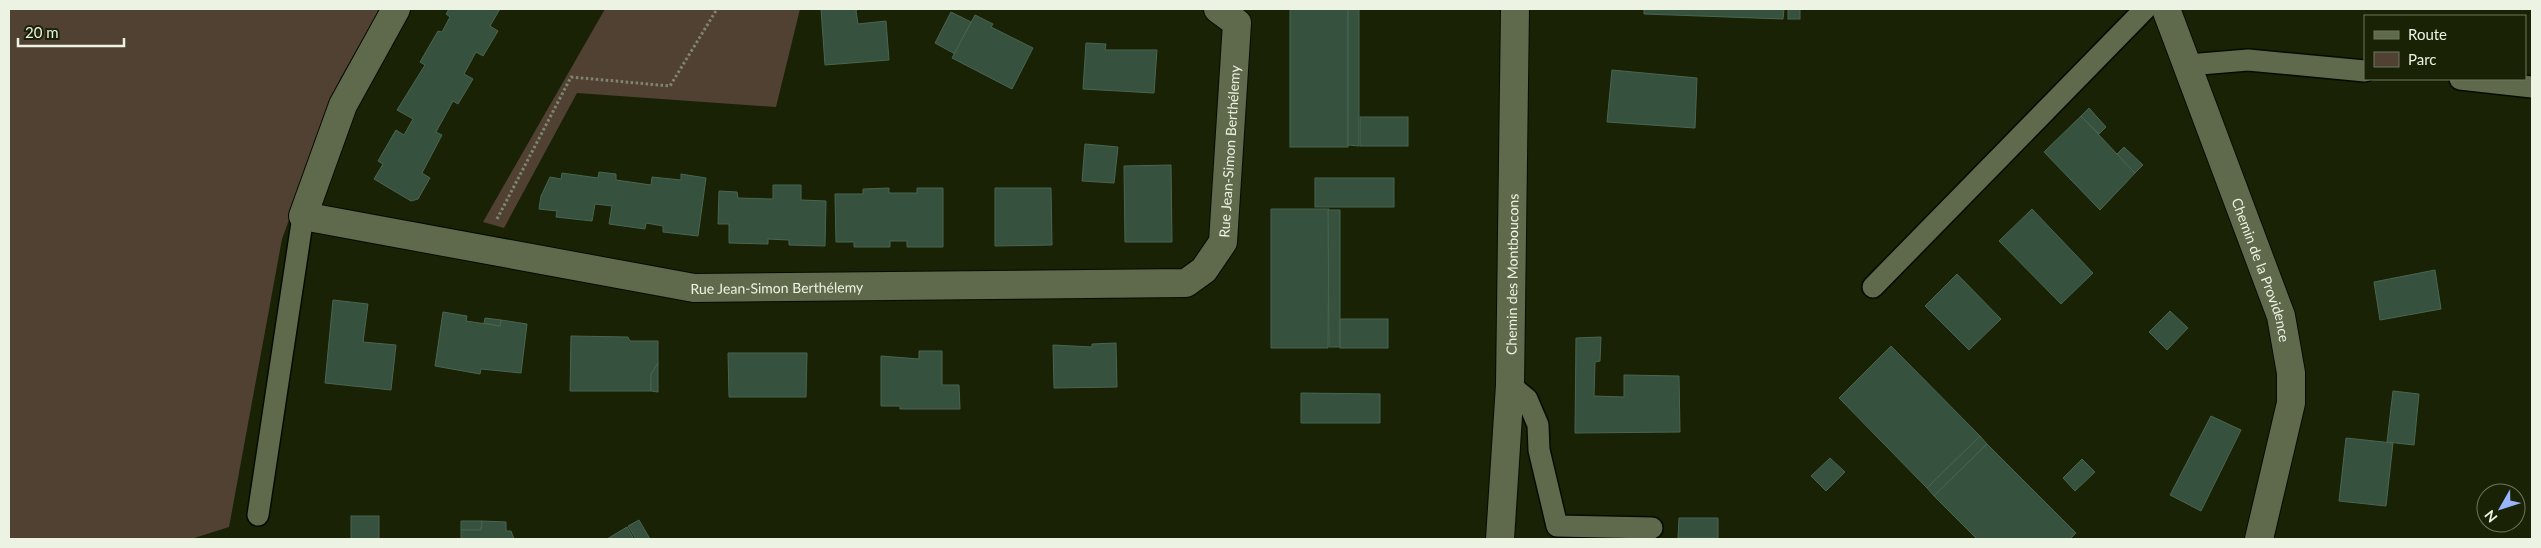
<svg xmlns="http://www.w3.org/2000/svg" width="2541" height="548" font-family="Lato,sans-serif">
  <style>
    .green { fill: #514133 }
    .building { fill: #36513d; stroke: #496550 }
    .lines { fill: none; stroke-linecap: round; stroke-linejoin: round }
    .service-casing { stroke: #060b00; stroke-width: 24 }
    .minor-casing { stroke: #060b00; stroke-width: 30 }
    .path { stroke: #7f8670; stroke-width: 3; stroke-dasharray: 2.5 2.5; stroke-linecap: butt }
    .service { stroke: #5f694b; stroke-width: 21 }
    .minor { stroke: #5f694b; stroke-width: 28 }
    .labels { text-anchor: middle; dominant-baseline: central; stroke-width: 4.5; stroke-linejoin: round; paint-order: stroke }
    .street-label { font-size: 14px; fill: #edf3e2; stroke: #1a2206 }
  </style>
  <rect width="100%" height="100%" fill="#1a2206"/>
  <g class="green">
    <path d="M 9,9 L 380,9 L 340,79 L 282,239 L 229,527 L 191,539 L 9,539 Z"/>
    <path d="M 605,9 L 800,9 L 776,107 L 577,93 L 504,228 L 483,222 Z"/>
  </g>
  <g class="building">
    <path d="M 449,9 L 500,9 L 490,26 L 498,31 L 483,56 L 476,52 L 464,74 L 473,79 L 458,104 L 453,101 L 436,132 L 442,135 L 422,173 L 430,178 L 418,199 L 411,201 L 374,179 L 383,164 L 378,161 L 396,130 L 404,135 L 413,119 L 397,110 L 425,65 L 420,62 L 438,31 L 442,32 L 450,17 L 446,14 Z"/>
    <path d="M 821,9 L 858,9 L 856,11 L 858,24 L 886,21 L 889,60 L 825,65 Z"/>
    <rect x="1290" y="9" width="58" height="138"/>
    <path d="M 1348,9 L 1359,9 L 1359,146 L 1348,145 Z"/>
    <path d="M 1644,9 L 1784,9 L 1783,19 L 1644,14 Z"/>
    <rect x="1788" y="9" width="12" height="10"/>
    <path d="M 951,12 L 971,22 L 955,54 L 935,43 Z"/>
    <path d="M 975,15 L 993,24 L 991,27 L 1033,48 L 1012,89 L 952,58 Z"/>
    <path d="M 1086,43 L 1106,44 L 1105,50 L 1157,50 L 1154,93 L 1083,89 Z"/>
    <path d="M 1612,70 L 1697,78 L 1695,128 L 1607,122 Z"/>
    <path d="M 2089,108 L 2106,127 L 2099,134 L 2081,116 Z"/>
    <path d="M 2081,116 L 2135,173 L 2100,210 L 2044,152 Z"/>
    <rect x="1360" y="117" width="48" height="29"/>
    <path d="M 1085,144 L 1118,147 L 1114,183 L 1082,181 Z"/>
    <path d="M 2124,147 L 2143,165 L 2135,173 L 2117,154 Z"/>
    <path d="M 1171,165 L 1172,242 L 1125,242 L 1124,166 Z"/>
    <path d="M 599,172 L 616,174 L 616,180 L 651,185 L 652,177 L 681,180 L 681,174 L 706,178 L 698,236 L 663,232 L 663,226 L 646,223 L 645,229 L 609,224 L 612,206 L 595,204 L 592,221 L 556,217 L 557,211 L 539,209 L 541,196 L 550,177 L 561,179 L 562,173 L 598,178 Z"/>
    <rect x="1315" y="178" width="79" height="29"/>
    <path d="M 773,185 L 801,185 L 801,200 L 826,201 L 825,246 L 789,245 L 789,240 L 768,239 L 768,244 L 729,243 L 729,224 L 718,224 L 719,191 L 737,192 L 738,198 L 773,199 Z"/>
    <path d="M 889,188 L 889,193 L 917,193 L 917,188 L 943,188 L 943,247 L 907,247 L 907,241 L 890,241 L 890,247 L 854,247 L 854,242 L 836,242 L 835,194 L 863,194 L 863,189 Z"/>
    <path d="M 995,188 L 1051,188 L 1052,245 L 995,246 Z"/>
    <path d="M 1271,209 L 1329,209 L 1328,348 L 1271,348 Z"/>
    <path d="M 2032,209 L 2093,273 L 2061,304 L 1999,241 Z"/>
    <path d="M 1328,210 L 1340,210 L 1340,347 L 1329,347 Z"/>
    <path d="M 2435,270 L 2441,309 L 2380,320 L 2374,282 Z"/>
    <path d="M 1957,274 L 2001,319 L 1969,350 L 1925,306 Z"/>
    <path d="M 333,300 L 368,304 L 363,342 L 396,345 L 391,390 L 325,383 Z"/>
    <path d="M 2170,311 L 2188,328 L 2167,350 L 2149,332 Z"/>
    <path d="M 443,312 L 467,316 L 466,321 L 500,326 L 501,320 L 527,324 L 521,373 L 481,369 L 480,374 L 435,366 Z"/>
    <path d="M 485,318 L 501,320 L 500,326 L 484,323 Z"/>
    <rect x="1340" y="319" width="48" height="29"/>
    <path d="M 571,336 L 628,337 L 630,341 L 658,341 L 658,363 L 651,374 L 651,391 L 570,391 Z"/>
    <path d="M 1601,337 L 1600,361 L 1595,362 L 1594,396 L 1624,397 L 1624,375 L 1679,376 L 1680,432 L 1575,433 L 1576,338 Z"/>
    <path d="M 1116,343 L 1117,387 L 1054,388 L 1053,345 L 1092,347 L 1092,344 Z"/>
    <path d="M 1891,346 L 1980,436 L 1927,488 L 1839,398 Z"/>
    <path d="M 919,351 L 942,351 L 942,385 L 959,385 L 960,409 L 900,409 L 900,406 L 881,406 L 881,356 L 919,359 Z"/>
    <path d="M 728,353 L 807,353 L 806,397 L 729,397 Z"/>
    <path d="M 658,363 L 658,392 L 651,391 L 651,374 Z"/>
    <path d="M 2393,391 L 2419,394 L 2414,445 L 2387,442 Z"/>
    <path d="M 1301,393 L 1380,394 L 1380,423 L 1301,423 Z"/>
    <path d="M 2211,416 L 2241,430 L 2201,511 L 2170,495 Z"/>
    <path d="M 1980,436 L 1987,444 L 1934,496 L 1927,488 Z"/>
    <path d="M 2346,438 L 2393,443 L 2386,506 L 2339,501 Z"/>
    <path d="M 1987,444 L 2076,533 L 2070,539 L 1977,539 L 1934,496 Z"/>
    <path d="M 1830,458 L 1845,472 L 1826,491 L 1811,476 Z"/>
    <path d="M 2082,459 L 2095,472 L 2075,491 L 2063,478 Z"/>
    <rect x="351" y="516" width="28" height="23"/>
    <path d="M 1679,518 L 1718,518 L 1718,538 L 1678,538 Z"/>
    <path d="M 639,520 L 650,539 L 636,539 L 628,526 Z"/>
    <path d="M 461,521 L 482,521 L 481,530 L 461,530 Z"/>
    <path d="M 482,521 L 506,522 L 506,531 L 511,531 L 514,539 L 461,539 L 461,530 L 481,530 Z"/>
    <path d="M 627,527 L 634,539 L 607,539 Z"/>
  </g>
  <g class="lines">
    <defs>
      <g id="service">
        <path d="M 2188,65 L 2248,60 L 2365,71"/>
        <path d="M 2460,79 L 2532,87"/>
        <path d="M 1873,287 L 2145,9"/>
        <path d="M 1510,385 L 1527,399 L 1538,425 L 1539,450 L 1557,526 L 1652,528"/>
        <path d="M 258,515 L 303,216"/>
      </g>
      <g id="minor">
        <path id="s1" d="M 396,9 L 343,105 L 303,216 L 694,288 L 1186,283 L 1204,270 L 1223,242 L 1237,23 L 1218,9"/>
        <path id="s2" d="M 2166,9 L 2281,316 L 2291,373 L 2291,403 L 2259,539"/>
        <path id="s3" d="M 1500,539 L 1510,385 L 1515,9"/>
      </g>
    </defs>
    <use href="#service" class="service-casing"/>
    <use href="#minor" class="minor-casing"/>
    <path class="path" d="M 497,219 L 571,77 L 670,86 L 717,9"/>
    <use href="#service" class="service"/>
    <use href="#minor" class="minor"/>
  </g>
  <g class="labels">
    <g class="street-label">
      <text stroke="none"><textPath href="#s1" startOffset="1264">Rue Jean-Simon Berthélemy</textPath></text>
      <text stroke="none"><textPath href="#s2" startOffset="278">Chemin de la Providence</textPath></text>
      <text stroke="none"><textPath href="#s3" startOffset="265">Chemin des Montboucons</textPath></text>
      <text stroke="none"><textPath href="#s1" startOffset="708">Rue Jean-Simon Berthélemy</textPath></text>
    </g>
  </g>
  <rect width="2541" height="548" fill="none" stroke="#edf3e2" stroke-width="20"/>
  <rect x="2364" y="15" width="162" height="65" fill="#1a2206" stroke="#6e765e"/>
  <rect x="2374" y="31" width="25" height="8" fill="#5f694b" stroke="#6e765e"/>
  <text x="2408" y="40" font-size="15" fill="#edf3e2">Route</text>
  <rect x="2374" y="52" width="25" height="15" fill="#514133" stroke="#6e765e"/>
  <text x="2408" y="65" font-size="15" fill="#edf3e2">Parc</text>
  <g transform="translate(2501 508) rotate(231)"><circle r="24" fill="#1a2206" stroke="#6e765e"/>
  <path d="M0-4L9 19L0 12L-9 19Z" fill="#98b5fd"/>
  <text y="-8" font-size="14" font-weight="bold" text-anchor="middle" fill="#edf3e2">N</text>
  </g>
  <path d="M18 38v8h106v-8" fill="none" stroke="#edf3e2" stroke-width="2.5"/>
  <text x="25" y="38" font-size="15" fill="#edf3e2" stroke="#1a2206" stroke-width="4" paint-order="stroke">20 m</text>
</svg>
